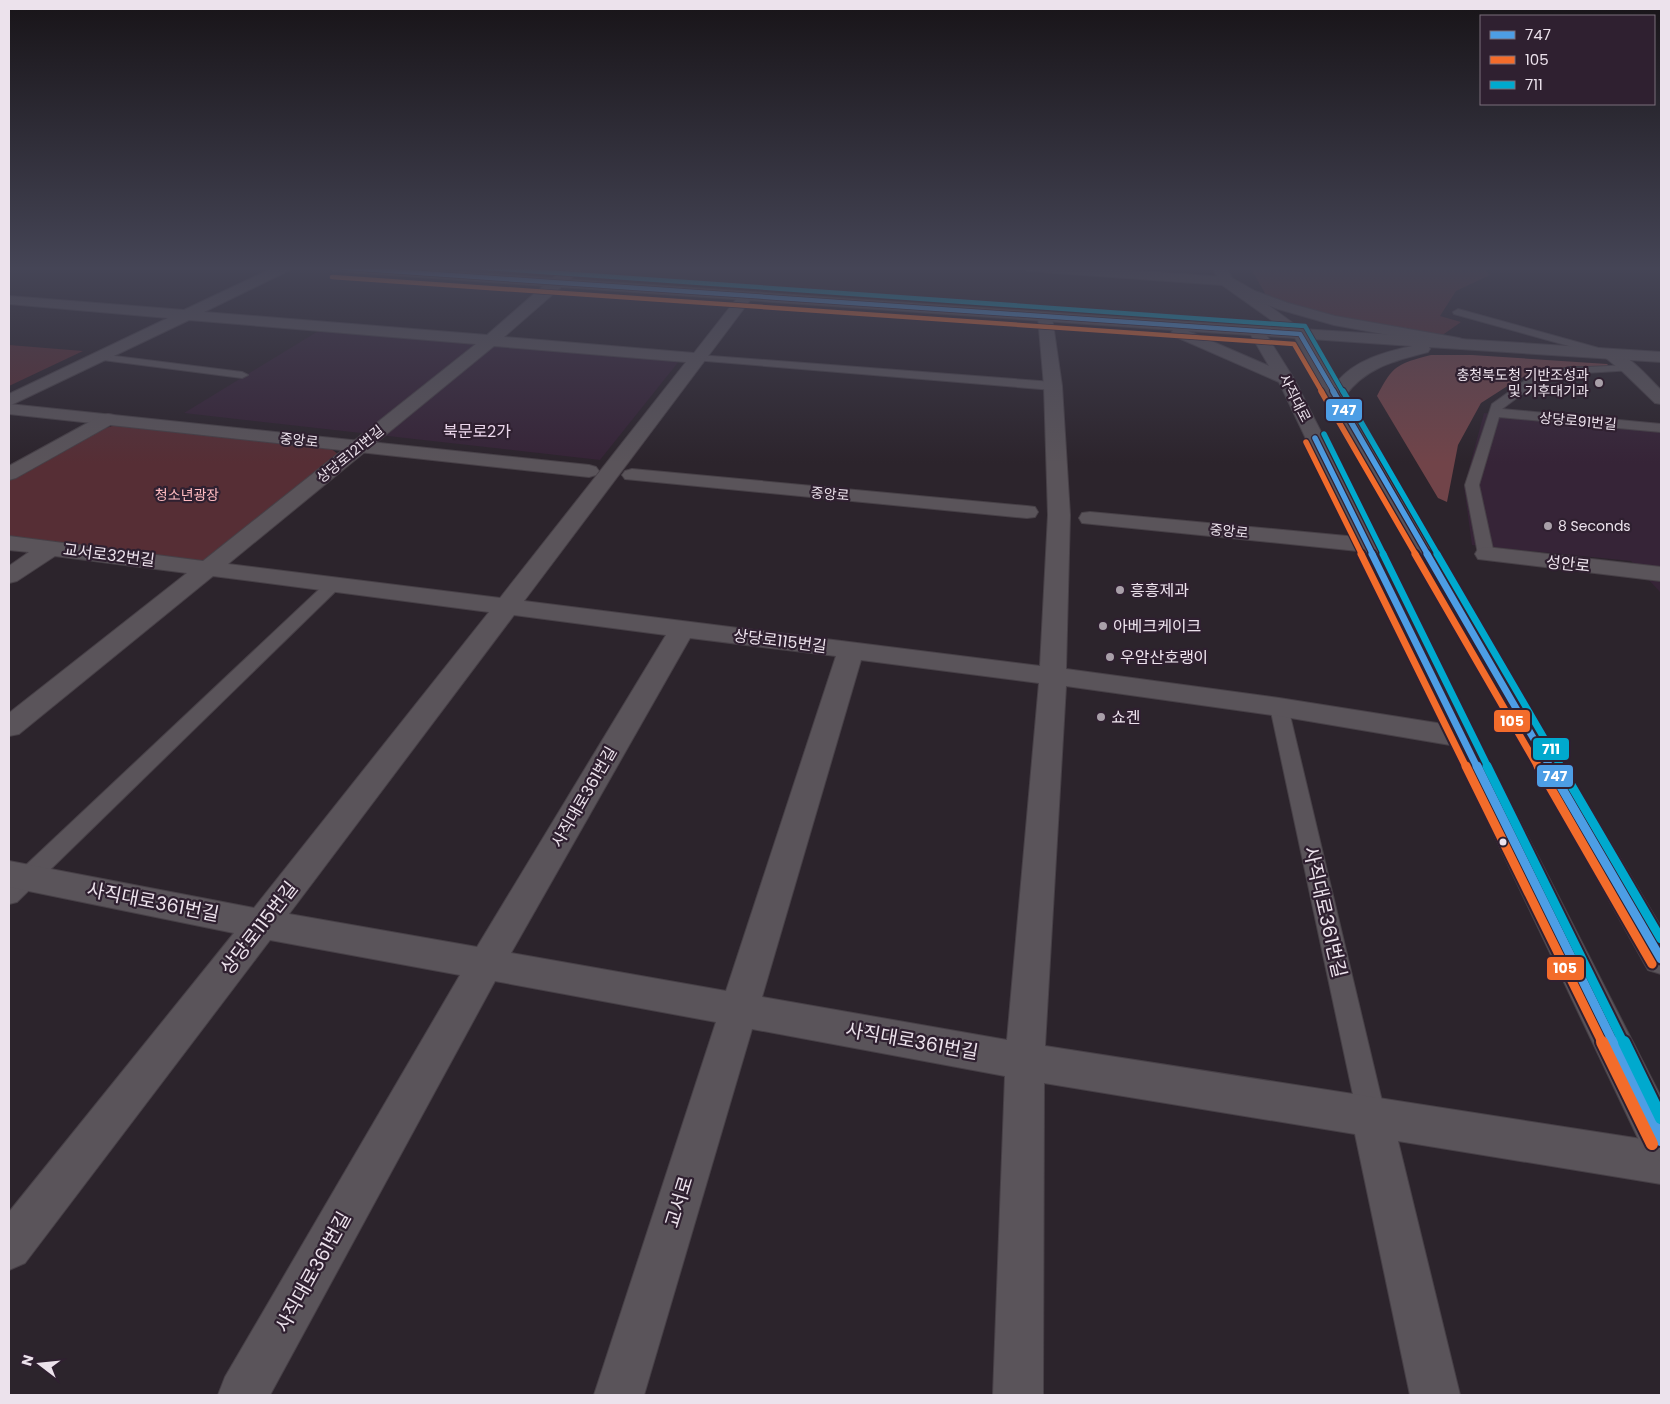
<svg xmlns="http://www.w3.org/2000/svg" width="1670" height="1404" font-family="Poppins,'Noto Sans KR',sans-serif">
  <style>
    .built { fill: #362437 }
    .green { fill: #562e35 }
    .forest { fill: #714449 }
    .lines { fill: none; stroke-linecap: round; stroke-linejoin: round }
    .service-casing { stroke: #474047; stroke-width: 2 }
    .pedestrian-casing { stroke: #474047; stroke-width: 2 }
    .minor-casing { stroke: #474047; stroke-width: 2 }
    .tertiary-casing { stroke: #474047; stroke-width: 2 }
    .secondary-casing { stroke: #474047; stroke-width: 2 }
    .service { fill: #5a545a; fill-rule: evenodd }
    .pedestrian { fill: #5a545a; fill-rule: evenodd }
    .minor { fill: #5a545a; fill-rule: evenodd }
    .tertiary { fill: #5a545a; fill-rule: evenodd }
    .secondary { fill: #5a545a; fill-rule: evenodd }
    .bus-1-far4-casing { stroke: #2f2030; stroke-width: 6 }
    .bus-1-far3-casing { stroke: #2f2030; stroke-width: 8 }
    .bus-1-far2-casing { stroke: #2f2030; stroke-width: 11 }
    .bus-1-far1-casing { stroke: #2f2030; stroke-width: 13 }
    .bus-1-casing { stroke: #2f2030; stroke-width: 16 }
    .bus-2-far4-casing { stroke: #2f2030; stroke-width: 6 }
    .bus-2-far3-casing { stroke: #2f2030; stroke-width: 8 }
    .bus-2-far2-casing { stroke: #2f2030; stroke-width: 11 }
    .bus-2-far1-casing { stroke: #2f2030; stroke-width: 13 }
    .bus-2-casing { stroke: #2f2030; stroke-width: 16 }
    .bus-3-far4-casing { stroke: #2f2030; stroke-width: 6 }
    .bus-3-far3-casing { stroke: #2f2030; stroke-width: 8 }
    .bus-3-far2-casing { stroke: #2f2030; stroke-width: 11 }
    .bus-3-far1-casing { stroke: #2f2030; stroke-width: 13 }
    .bus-3-casing { stroke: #2f2030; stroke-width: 16 }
    .bus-1-far4 { stroke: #4d9ee5; stroke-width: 4.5 }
    .bus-1-far3 { stroke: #4d9ee5; stroke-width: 5.5 }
    .bus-1-far2 { stroke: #4d9ee5; stroke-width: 7 }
    .bus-1-far1 { stroke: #4d9ee5; stroke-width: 9 }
    .bus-1 { stroke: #4d9ee5; stroke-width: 12 }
    .bus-2-far4 { stroke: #f36c2b; stroke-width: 4.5 }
    .bus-2-far3 { stroke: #f36c2b; stroke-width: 5.5 }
    .bus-2-far2 { stroke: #f36c2b; stroke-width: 7 }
    .bus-2-far1 { stroke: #f36c2b; stroke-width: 9 }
    .bus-2 { stroke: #f36c2b; stroke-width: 12 }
    .bus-3-far4 { stroke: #00a9ce; stroke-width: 4.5 }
    .bus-3-far3 { stroke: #00a9ce; stroke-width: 5.5 }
    .bus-3-far2 { stroke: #00a9ce; stroke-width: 7 }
    .bus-3-far1 { stroke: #00a9ce; stroke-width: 9 }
    .bus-3 { stroke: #00a9ce; stroke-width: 12 }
    .poi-dot { fill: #a9a0a9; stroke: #2f2030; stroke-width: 2 }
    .bus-dot { fill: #ece2ec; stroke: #2f2030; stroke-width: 2 }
    .labels { text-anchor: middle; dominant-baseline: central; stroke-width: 4.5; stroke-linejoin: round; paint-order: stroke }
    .far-poi-label { font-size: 14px; fill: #ece2ec; stroke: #2f2030; text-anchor: end }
    .far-street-label { font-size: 14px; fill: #ece2ec; stroke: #2f2030 }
    .far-park-label { font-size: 14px; fill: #ffbbc0; stroke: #2f2030 }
    .far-quarter-label { font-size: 16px; fill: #ebd7eb; stroke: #2f2030 }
    .street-label { font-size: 16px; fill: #ece2ec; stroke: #2f2030 }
    .poi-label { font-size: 16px; fill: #ece2ec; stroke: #2f2030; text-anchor: start }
    .near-street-label { font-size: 19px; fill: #ece2ec; stroke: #2f2030 }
    .line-badge { stroke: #2f2030; stroke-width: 2 }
    .badge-label { font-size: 14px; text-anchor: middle; font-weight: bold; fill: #fff }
  </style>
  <rect width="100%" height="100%" fill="#2c242c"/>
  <g class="built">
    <path d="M 320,330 L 680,360 L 600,460 L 184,413 Z"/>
    <path d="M 1484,413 L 1661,431 L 1661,593 L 1631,561 L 1472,545 L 1464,487 Z"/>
  </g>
  <g class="green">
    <path d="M 1250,267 L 1483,267 L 1490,275 L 1456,291 L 1440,316 L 1461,322 L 1441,336 L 1321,315 L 1266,295 Z"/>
    <path d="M 9,345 L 83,351 L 9,386 Z"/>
    <path d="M 122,423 L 324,443 L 339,455 L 209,562 L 9,537 L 9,479 L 93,432 Z"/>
  </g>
  <path class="forest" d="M 1431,355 L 1472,355 L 1607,364 L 1610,367 L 1570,366 L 1520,378 L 1481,403 L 1458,445 L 1447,502 L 1438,498 L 1377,396 C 1393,365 1397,364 1431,355 Z"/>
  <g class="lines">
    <defs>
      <g id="service">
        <path d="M 1458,309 L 1613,352 L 1615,354 L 1613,356 L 1605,356 L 1454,314 L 1453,312 Z"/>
        <path d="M 99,354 L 242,372 L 248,375 L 242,378 L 95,359 L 93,357 L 95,355 Z"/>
        <path d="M 698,355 L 1053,382 L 1059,386 L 1053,390 L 694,360 L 692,358 Z"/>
        <path d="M 1629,365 L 1635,368 L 1633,370 L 1568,374 L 1538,382 L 1502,409 L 1661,424 L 1661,432 L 1499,417 L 1479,485 L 1494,554 L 1491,557 L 1481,557 L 1478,554 L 1465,485 L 1492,404 L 1530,377 L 1568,368 Z"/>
        <path d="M 334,579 L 340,581 L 342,584 L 340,587 L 17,902 L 9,904 L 9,881 L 328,581 Z"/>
        <path d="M 1279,701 L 1286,703 L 1288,707 L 1386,1118 L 1382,1128 L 1372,1132 L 1362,1128 L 1358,1118 L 1270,707 L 1272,703 Z"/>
      </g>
      <g id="pedestrian">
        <path d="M 9,404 L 589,465 L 596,467 L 599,471 L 596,475 L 589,477 L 9,414 Z"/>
        <path d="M 632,469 L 1027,506 L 1035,507 L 1038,512 L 1035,517 L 1027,518 L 625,479 L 622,475 L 625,471 Z"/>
        <path d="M 1090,512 L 1368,538 L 1376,540 L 1379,545 L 1376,550 L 1368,552 L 1082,523 L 1079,518 L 1082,513 Z"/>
        <path d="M 1486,547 L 1661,567 L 1661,581 L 1478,559 L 1475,554 L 1478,549 Z"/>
      </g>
      <g id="minor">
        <path d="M 275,267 L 292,267 L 290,270 L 204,312 L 487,335 L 551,279 L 569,267 L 584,267 L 504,337 L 694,353 L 741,293 L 751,293 L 753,296 L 751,299 L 524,601 L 1040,666 L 1048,515 L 1044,386 L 1038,317 L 1040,314 L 1050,314 L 1052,317 L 1062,386 L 1070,515 L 1066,669 L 1279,698 L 1462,727 L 1472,730 L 1476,737 L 1472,744 L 1462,747 L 1279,716 L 1066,686 L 1045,1046 L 1661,1142 L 1661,1184 L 1398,1141 L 1460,1395 L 1410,1395 L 1355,1134 L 1044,1083 L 1043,1395 L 993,1395 L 1005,1076 L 752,1029 L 644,1395 L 594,1395 L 716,1022 L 495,981 L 270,1395 L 218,1395 L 225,1377 L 460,975 L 270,940 L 25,1263 L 9,1270 L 9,1212 L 234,933 L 9,887 L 9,861 L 254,908 L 489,612 L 213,576 L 19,734 L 9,736 L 9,713 L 187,573 L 55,556 L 17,581 L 9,583 L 9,566 L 29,552 L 9,550 L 9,536 L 203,561 L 476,344 L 189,320 L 9,406 L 9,394 L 168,318 L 9,304 L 9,296 L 184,310 ZM 494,346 L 686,362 L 500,598 L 228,564 ZM 514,615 L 666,635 L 477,947 L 289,914 ZM 690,638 L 836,656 L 726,991 L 511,953 ZM 861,660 L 1039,683 L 1007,1040 L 762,997 Z"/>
        <path d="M 1021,267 L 1082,267 L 1226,277 L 1231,278 L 1308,334 L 1305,337 L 1295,337 L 1222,285 L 1028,271 Z"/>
        <path d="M 1609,349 C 1629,354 1647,376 1661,390 L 1661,404 L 1655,403 L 1623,372 L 1601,354 L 1603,351 Z"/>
        <path d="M 108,414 L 114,415 L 117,419 L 114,423 L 16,478 L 9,480 L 9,466 L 102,415 Z"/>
      </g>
      <path id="tertiary" d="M 1212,267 L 1226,267 L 1232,278 L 1255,291 L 1288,303 L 1335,316 L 1459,338 L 1465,340 L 1467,343 L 1465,346 L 1459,348 L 1334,325 L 1278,309 L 1245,297 L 1221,284 Z"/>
      <path id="secondary" d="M 326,267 L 387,267 L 1161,320 L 1661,352 L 1661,362 L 1429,347 L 1430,349 L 1428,352 C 1395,361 1366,367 1345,396 L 1661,927 L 1661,974 L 1648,970 L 1295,338 L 1267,336 L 1294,379 L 1661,1097 L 1661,1161 L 1646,1155 L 1279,382 L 1174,336 L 1171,333 L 1173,330 L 333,271 ZM 1188,331 L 1251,335 L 1269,366 ZM 1311,339 L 1412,346 C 1385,352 1355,360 1337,382 Z"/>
    </defs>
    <use href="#service" class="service-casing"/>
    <use href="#pedestrian" class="pedestrian-casing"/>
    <use href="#minor" class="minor-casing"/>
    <use href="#tertiary" class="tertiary-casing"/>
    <use href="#secondary" class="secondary-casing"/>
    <use href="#service" class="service"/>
    <use href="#pedestrian" class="pedestrian"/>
    <use href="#minor" class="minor"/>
    <use href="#tertiary" class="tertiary"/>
    <use href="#secondary" class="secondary"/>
    <defs>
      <path id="bus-1-far4" d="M 333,267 L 1300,334 L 1334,392"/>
      <g id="bus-1-far3">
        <path d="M 1333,391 L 1428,555"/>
        <path d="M 1315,438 L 1373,555"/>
      </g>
      <g id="bus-1-far2">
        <path d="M 1372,554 L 1477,767"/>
        <path d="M 1427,554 L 1550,767"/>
      </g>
      <g id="bus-1-far1">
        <path d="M 1477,766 L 1614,1044"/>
        <path d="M 1549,766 L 1661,959"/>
      </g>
      <path id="bus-1" d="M 1613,1042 L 1661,1140"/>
      <path id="bus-2-far4" d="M 332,277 L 1294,344 L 1322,392"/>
      <g id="bus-2-far3">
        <path d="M 1321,391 L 1416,555"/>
        <path d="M 1306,442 L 1362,555"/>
      </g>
      <g id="bus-2-far2">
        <path d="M 1361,554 L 1466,767"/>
        <path d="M 1415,554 L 1538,767"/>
      </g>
      <g id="bus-2-far1">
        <path d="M 1466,766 L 1603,1044"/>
        <path d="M 1538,766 L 1652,964"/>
      </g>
      <path id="bus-2" d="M 1602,1042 L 1652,1144"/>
      <path id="bus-3-far4" d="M 474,267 L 1305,326 L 1343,392"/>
      <g id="bus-3-far3">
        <path d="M 1343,391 L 1438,555"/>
        <path d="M 1324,434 L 1384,555"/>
      </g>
      <g id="bus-3-far2">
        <path d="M 1383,554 L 1488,767"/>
        <path d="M 1437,554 L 1561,767"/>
      </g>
      <g id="bus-3-far1">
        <path d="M 1487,766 L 1624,1044"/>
        <path d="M 1560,766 L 1661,939"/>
      </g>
      <path id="bus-3" d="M 1624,1042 L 1661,1118"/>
    </defs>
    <use href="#bus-1-far4" class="bus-1-far4-casing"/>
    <use href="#bus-1-far3" class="bus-1-far3-casing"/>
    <use href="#bus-1-far2" class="bus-1-far2-casing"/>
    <use href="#bus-1-far1" class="bus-1-far1-casing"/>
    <use href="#bus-1" class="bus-1-casing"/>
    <use href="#bus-2-far4" class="bus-2-far4-casing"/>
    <use href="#bus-2-far3" class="bus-2-far3-casing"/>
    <use href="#bus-2-far2" class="bus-2-far2-casing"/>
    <use href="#bus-2-far1" class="bus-2-far1-casing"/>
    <use href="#bus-2" class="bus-2-casing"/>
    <use href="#bus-3-far4" class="bus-3-far4-casing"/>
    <use href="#bus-3-far3" class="bus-3-far3-casing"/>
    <use href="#bus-3-far2" class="bus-3-far2-casing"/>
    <use href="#bus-3-far1" class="bus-3-far1-casing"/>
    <use href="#bus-3" class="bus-3-casing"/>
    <use href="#bus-1-far4" class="bus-1-far4"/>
    <use href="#bus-1-far3" class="bus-1-far3"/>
    <use href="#bus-1-far2" class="bus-1-far2"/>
    <use href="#bus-1-far1" class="bus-1-far1"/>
    <use href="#bus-1" class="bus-1"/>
    <use href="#bus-2-far4" class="bus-2-far4"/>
    <use href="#bus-2-far3" class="bus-2-far3"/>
    <use href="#bus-2-far2" class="bus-2-far2"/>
    <use href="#bus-2-far1" class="bus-2-far1"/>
    <use href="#bus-2" class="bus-2"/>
    <use href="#bus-3-far4" class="bus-3-far4"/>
    <use href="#bus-3-far3" class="bus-3-far3"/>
    <use href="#bus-3-far2" class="bus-3-far2"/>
    <use href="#bus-3-far1" class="bus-3-far1"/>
    <use href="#bus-3" class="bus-3"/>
  </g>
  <linearGradient id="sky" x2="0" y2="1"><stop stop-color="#181418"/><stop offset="0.58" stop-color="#454556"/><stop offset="1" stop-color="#454556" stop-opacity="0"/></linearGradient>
  <rect width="1670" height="463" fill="url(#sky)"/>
  <g class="poi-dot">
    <circle cx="1599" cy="383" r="5"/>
    <circle cx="1548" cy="526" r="5"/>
    <circle cx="1120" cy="590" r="5"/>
    <circle cx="1103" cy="626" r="5"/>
    <circle cx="1110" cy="657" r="5"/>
    <circle cx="1101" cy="717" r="5"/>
  </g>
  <circle class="bus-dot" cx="1503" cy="842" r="4.5"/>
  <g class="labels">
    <g class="far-poi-label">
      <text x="1589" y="375">충청북도청 기반조성과<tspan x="1589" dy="16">및 기후대기과</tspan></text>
      <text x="1558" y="526" text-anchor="start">8 Seconds</text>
    </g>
    <g class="far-street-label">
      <text transform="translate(1295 398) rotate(63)">사직대로</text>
      <text transform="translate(1578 421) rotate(5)">상당로91번길</text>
      <text transform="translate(299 440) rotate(6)">중앙로</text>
      <text transform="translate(350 454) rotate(-39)">상당로121번길</text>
      <text transform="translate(830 494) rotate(5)">중앙로</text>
      <text transform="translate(1229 531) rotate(6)">중앙로</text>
    </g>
    <g class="far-park-label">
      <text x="187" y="495">청소년광장</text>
    </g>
    <g class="far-quarter-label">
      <text x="477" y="431">북문로2가</text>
    </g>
    <g class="street-label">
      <text transform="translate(109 555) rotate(7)">교서로32번길</text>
      <text transform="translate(1568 564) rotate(6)">성안로</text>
      <text transform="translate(780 641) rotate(7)">상당로115번길</text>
      <text transform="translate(584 797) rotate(-60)">사직대로361번길</text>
    </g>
    <g class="poi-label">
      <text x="1130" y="590">흥흥제과</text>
      <text x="1113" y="626">아베크케이크</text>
      <text x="1120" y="657">우암산호랭이</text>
      <text x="1111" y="717">쇼겐</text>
    </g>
    <g class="near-street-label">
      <text transform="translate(153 902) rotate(11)">사직대로361번길</text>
      <text transform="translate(1325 912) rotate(77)">사직대로361번길</text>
      <text transform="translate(259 928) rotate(-52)">상당로115번길</text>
      <text transform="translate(912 1041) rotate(10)">사직대로361번길</text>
      <text transform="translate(679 1202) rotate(-73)">교서로</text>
      <text transform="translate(313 1272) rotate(-61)">사직대로361번길</text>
    </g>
  </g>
  <g class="line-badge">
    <rect x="1325" y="398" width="38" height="24" rx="5" fill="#4d9ee5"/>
    <rect x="1493" y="709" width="38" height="24" rx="5" fill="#f36c2b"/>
    <rect x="1532" y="737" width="38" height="24" rx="5" fill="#00a9ce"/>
    <rect x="1536" y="764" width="38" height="24" rx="5" fill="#4d9ee5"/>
    <rect x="1546" y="956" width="39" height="25" rx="5" fill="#f36c2b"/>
  </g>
  <g class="badge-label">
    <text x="1344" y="415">747</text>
    <text x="1512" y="726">105</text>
    <text x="1551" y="754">711</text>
    <text x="1555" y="781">747</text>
    <text x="1565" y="973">105</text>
  </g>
  <rect width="1670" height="1404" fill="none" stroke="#ece2ec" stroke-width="20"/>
  <rect x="1480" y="15" width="175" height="90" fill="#2f2030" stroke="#7b6e7b"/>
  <rect x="1490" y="31" width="25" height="8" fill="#4d9ee5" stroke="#7b6e7b"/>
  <text x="1525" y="40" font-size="15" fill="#ece2ec">747</text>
  <rect x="1490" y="56" width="25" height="8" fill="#f36c2b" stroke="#7b6e7b"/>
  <text x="1525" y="65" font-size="15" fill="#ece2ec">105</text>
  <rect x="1490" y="81" width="25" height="8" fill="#00a9ce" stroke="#7b6e7b"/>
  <text x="1525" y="90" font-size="15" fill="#ece2ec">711</text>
  <g transform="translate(40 1364) rotate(286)" stroke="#2f2030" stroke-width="4" paint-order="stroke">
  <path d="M0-4L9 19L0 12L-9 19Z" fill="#ece2ec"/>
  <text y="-8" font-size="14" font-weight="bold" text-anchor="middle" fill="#ece2ec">N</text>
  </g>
</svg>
